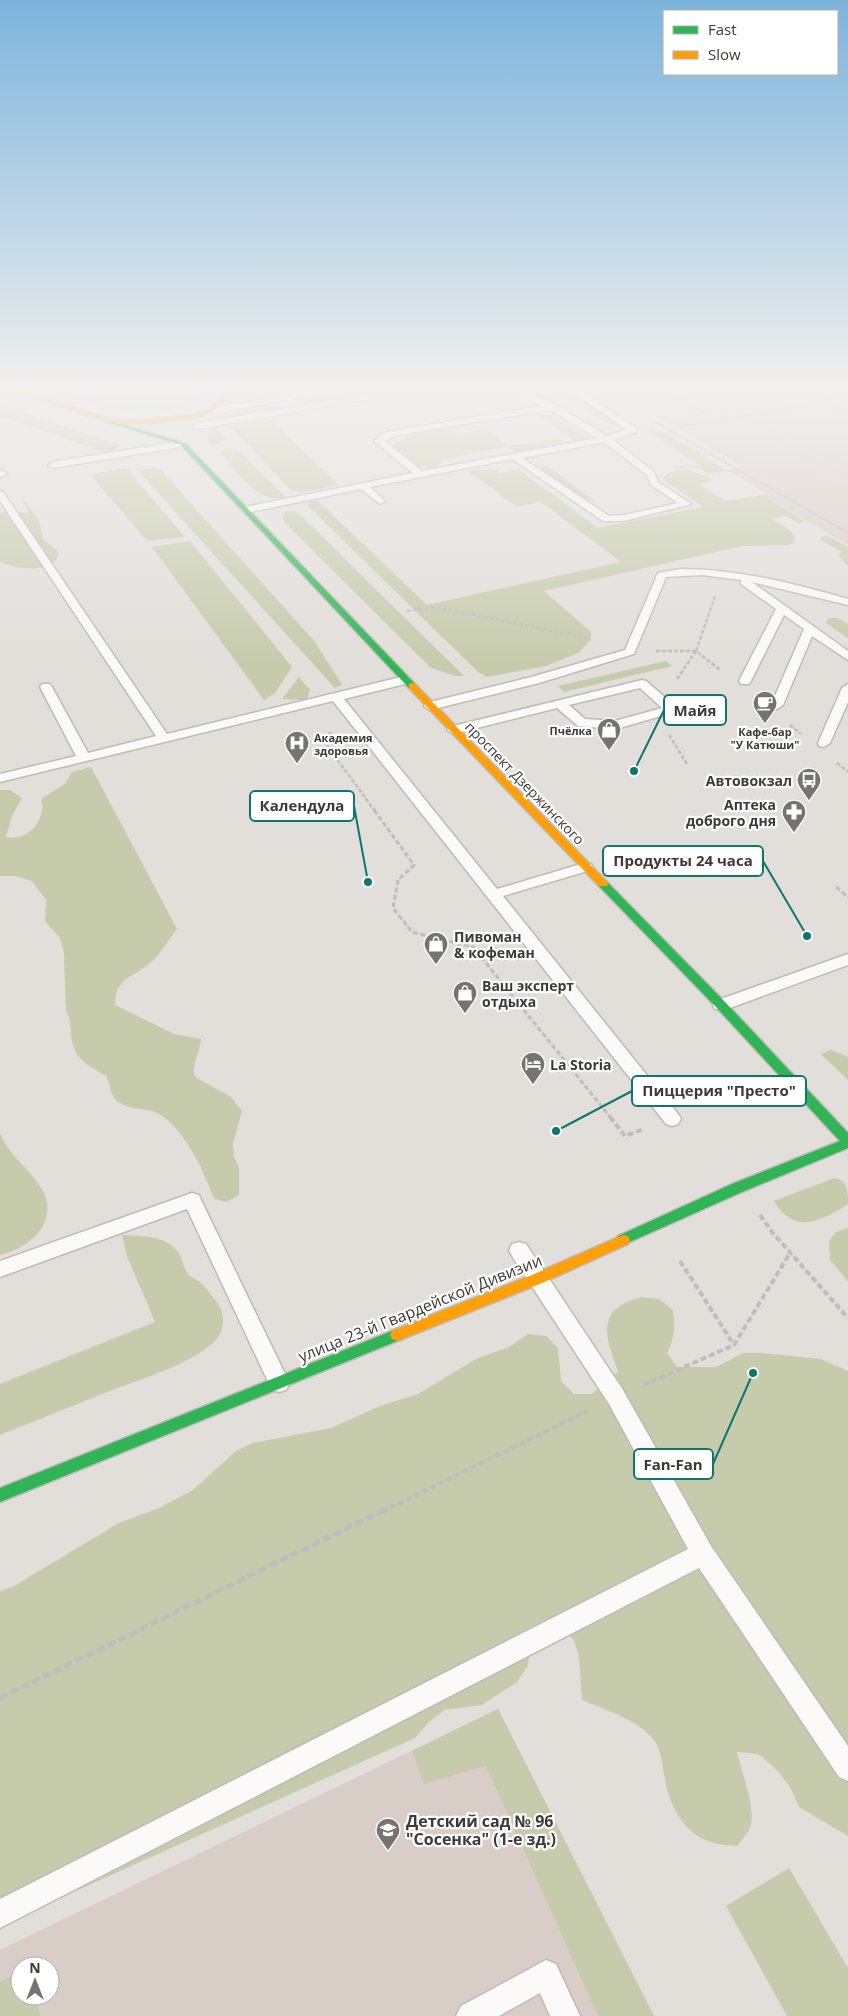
<svg xmlns="http://www.w3.org/2000/svg" width="848" height="2016" font-family="'Open Sans',sans-serif">
  <style>
    .built { fill: #d9cec7; fill-rule: evenodd }
    .green { fill: #c5cbab }
    .lines { fill: none; stroke-linecap: round; stroke-linejoin: round }
    .lane-casing { stroke: #bebab7; stroke-width: 3 }
    .fast-casing { stroke: #bebab7; stroke-width: 3 }
    .slow-casing { stroke: #bebab7; stroke-width: 3 }
    .path-far4 { stroke: #c0bebd; stroke-width: 2; stroke-dasharray: 3 1; stroke-linecap: butt }
    .path-far3 { stroke: #c0bebd; stroke-width: 2.5; stroke-dasharray: 4 2; stroke-linecap: butt }
    .path-far2 { stroke: #c0bebd; stroke-width: 3; stroke-dasharray: 5 2.5; stroke-linecap: butt }
    .path-far1 { stroke: #c0bebd; stroke-width: 4; stroke-dasharray: 6 3; stroke-linecap: butt }
    .path { stroke: #c0bebd; stroke-width: 5; stroke-dasharray: 8 4; stroke-linecap: butt }
    .lane { fill: #fbfaf9; fill-rule: evenodd }
    .fast { fill: #30b455; fill-rule: evenodd }
    .slow { fill: #ff9f0a; fill-rule: evenodd }
    .rail { stroke: #d5d4d2; stroke-width: 2; stroke-dasharray: 5 5; stroke-linecap: butt }
    .labels { text-anchor: middle; dominant-baseline: central; stroke-width: 4.5; stroke-linejoin: round; paint-order: stroke }
    .far-poi-label { font-size: 11px; font-weight: bold; fill: #3d3937; stroke: #fff; text-anchor: end }
    .poi-label { font-size: 14px; font-weight: bold; fill: #3d3937; stroke: #fff; text-anchor: start }
    .street-label { font-size: 14px; fill: #3d3937; stroke: #fff }
    .near-street-label { font-size: 16px; fill: #3d3937; stroke: #fff }
    .near-poi-label { font-size: 16px; font-weight: bold; fill: #3d3937; stroke: #fff; text-anchor: start }
    .leader { fill: none; stroke: #0f766e; stroke-width: 2 }
    .callout-dot { fill: #0f766e; stroke: #fff; stroke-width: 2 }
    .callout { fill: #fff; stroke: #0f766e; stroke-width: 2 }
    .callout-label { font-size: 15px; text-anchor: middle; font-weight: bold; fill: #3d3937 }
  </style>
  <rect width="100%" height="100%" fill="#e2deda"/>
  <g class="built">
    <path d="M 605,385 L 848,385 L 848,545 L 768,499 L 768,494 L 728,471 L 742,467 Z"/>
    <path d="M 498,1709 L 654,2016 L 0,2016 L 0,1950 ZM 20,1966 L 50,1966 L 50,1996 L 20,1996 Z"/>
  </g>
  <g class="green">
    <path d="M 29,385 L 208,385 L 209,387 C 207,400 195,404 184,407 C 130,421 80,401 29,385 Z"/>
    <path d="M 255,385 L 303,385 L 304,386 C 290,396 267,398 255,385 Z"/>
    <path d="M 399,385 L 423,385 L 232,418 L 230,414 Z"/>
    <path d="M 529,385 L 549,385 L 562,388 L 626,427 C 603,428 583,403 562,396 C 550,391 540,392 529,385 Z"/>
    <path d="M 0,405 L 120,445 L 108,454 L 0,416 Z"/>
    <path d="M 535,413 L 553,415 L 586,437 L 583,442 L 577,443 Z"/>
    <path d="M 269,419 L 331,477 L 339,485 L 304,492 L 291,491 L 230,426 Z"/>
    <path d="M 216,428 L 226,440 L 215,445 L 209,443 L 207,437 L 209,430 Z"/>
    <path d="M 439,429 L 461,433 L 485,429 L 509,446 L 558,439 L 564,444 L 518,454 L 509,446 L 445,459 L 435,468 L 430,469 L 417,465 L 394,447 L 395,443 L 404,439 L 408,434 Z"/>
    <path d="M 652,429 L 657,432 L 662,431 L 728,471 L 706,474 L 699,465 L 648,431 Z"/>
    <path d="M 225,449 L 238,450 L 286,497 C 258,507 235,468 219,451 Z"/>
    <path d="M 547,466 L 595,501 L 578,497 L 539,468 Z"/>
    <path d="M 126,468 L 185,537 L 147,541 L 90,474 Z"/>
    <path d="M 152,468 L 160,469 L 315,642 L 342,685 L 335,688 L 138,471 Z"/>
    <path d="M 496,469 L 500,473 L 518,469 L 598,528 L 703,507 L 665,481 L 663,477 C 679,463 698,473 715,480 L 698,484 L 726,501 L 768,494 L 768,499 L 804,521 L 799,524 L 787,516 L 773,519 L 793,533 L 795,542 L 790,545 L 742,546 L 544,591 L 591,632 L 591,640 L 578,653 L 546,666 L 487,677 L 477,671 L 307,505 L 311,500 L 316,499 L 427,605 L 621,562 L 541,502 L 517,507 L 468,471 Z"/>
    <path d="M 21,496 L 39,520 L 43,539 L 58,552 C 59,575 12,570 0,561 L 0,513 L 10,511 L 29,513 Z"/>
    <path d="M 286,511 L 296,511 L 464,676 L 456,676 L 431,668 L 284,522 L 283,516 Z"/>
    <path d="M 828,536 L 848,547 L 848,566 L 838,555 L 842,552 L 822,541 L 820,537 Z"/>
    <path d="M 190,541 L 292,667 L 275,693 L 264,700 L 152,547 Z"/>
    <path d="M 828,618 L 838,618 L 848,624 L 848,638 L 826,623 Z"/>
    <path d="M 666,661 L 672,666 L 564,692 L 558,686 Z"/>
    <path d="M 299,677 L 310,690 L 308,698 L 303,700 L 282,699 Z"/>
    <path d="M 91,767 L 177,929 C 168,941 161,953 150,963 C 132,979 116,976 115,1005 L 174,1034 L 201,1039 C 200,1054 191,1062 195,1077 L 231,1097 L 242,1111 L 233,1144 L 234,1157 L 239,1168 L 239,1195 L 227,1202 L 214,1199 C 205,1173 184,1128 159,1114 C 146,1107 126,1110 116,1100 C 110,1094 110,1083 106,1076 C 86,1064 72,1058 71,1032 C 70,1023 70,1018 66,1010 L 64,953 L 60,938 L 45,921 L 46,900 L 32,881 L 15,876 L 0,876 L 0,790 L 10,790 L 22,798 L 12,816 L 6,837 C 24,841 39,828 42,810 C 43,806 41,803 42,798 L 65,784 L 72,772 Z"/>
    <path d="M 831,1050 L 848,1057 L 848,1080 L 821,1054 Z"/>
    <path d="M 0,1133 C 12,1168 69,1189 39,1232 C 30,1243 14,1252 0,1255 Z"/>
    <path d="M 834,1178 C 848,1180 848,1192 848,1204 C 821,1221 795,1236 774,1201 Z"/>
    <path d="M 848,1228 L 848,1281 L 830,1260 L 829,1241 L 836,1232 Z"/>
    <path d="M 122,1235 C 140,1236 166,1235 178,1252 C 185,1262 183,1274 195,1279 C 205,1284 209,1293 216,1301 C 224,1311 226,1325 218,1337 C 201,1361 138,1380 110,1391 C 73,1406 37,1420 0,1435 L 0,1384 L 155,1322 L 127,1256 Z"/>
    <path d="M 641,1297 L 659,1299 L 673,1310 C 675,1327 675,1338 667,1353 L 677,1367 L 716,1367 L 743,1353 L 762,1353 L 821,1359 L 848,1371 L 848,1836 L 799,1807 L 790,1787 L 777,1770 L 758,1754 L 737,1752 C 741,1770 758,1813 749,1830 C 746,1835 741,1841 737,1846 C 729,1845 721,1845 714,1843 C 685,1836 669,1806 665,1779 C 662,1766 662,1750 653,1739 C 636,1719 606,1710 582,1700 L 579,1657 L 574,1640 L 562,1628 L 530,1645 L 528,1666 L 517,1682 L 482,1705 L 444,1710 L 429,1722 L 415,1738 L 0,1925 L 0,1591 L 14,1586 L 119,1523 L 159,1508 L 193,1490 L 236,1451 L 253,1443 L 331,1428 L 380,1406 L 418,1394 L 476,1359 L 509,1347 L 528,1334 L 546,1336 L 558,1348 L 561,1381 L 574,1394 L 592,1394 L 618,1372 C 606,1336 594,1310 641,1297 Z"/>
    <path d="M 498,1709 L 654,2016 L 598,2016 L 486,1766 L 424,1784 L 412,1751 Z"/>
    <path d="M 789,1868 L 848,1968 L 848,2016 L 787,2016 L 726,1906 Z"/>
    <path d="M 20,1973 L 20,1996 L 36,1996 L 40,2016 L 0,2016 L 0,1981 Z"/>
  </g>
  <g class="lines">
    <defs>
      <g id="lane">
        <path d="M 353,385 L 373,385 L 211,414 L 207,411 L 211,408 Z"/>
        <path d="M 429,385 L 448,385 L 197,429 L 193,426 L 197,423 Z"/>
        <path d="M 501,385 C 529,385 581,421 607,436 L 626,429 L 562,385 L 572,385 L 636,428 L 636,432 L 613,440 L 654,472 L 658,482 L 691,504 L 624,521 L 603,521 L 512,459 L 370,487 L 385,501 L 380,504 L 361,489 L 246,513 L 241,510 L 246,507 L 413,473 L 374,441 L 387,432 L 542,406 ZM 550,410 L 598,438 L 422,471 L 385,441 L 393,436 ZM 604,442 L 647,475 L 651,485 L 678,503 L 624,515 L 609,516 L 522,458 Z"/>
        <path d="M 183,441 L 186,442 L 186,446 L 53,468 L 48,465 L 53,462 Z"/>
        <path d="M 0,471 L 5,472 L 7,474 L 0,477 Z"/>
        <path d="M 0,491 L 3,492 L 167,734 L 405,676 L 409,677 L 411,680 L 409,683 L 344,699 L 497,889 L 581,864 L 591,864 L 593,867 L 591,870 L 503,896 L 678,1114 L 681,1119 L 678,1124 L 672,1126 L 666,1124 L 333,701 L 0,782 L 0,774 L 76,756 L 40,687 L 42,684 L 50,684 L 52,687 L 88,753 L 156,736 L 0,501 Z"/>
        <path d="M 680,569 C 737,569 793,583 848,599 L 848,605 L 752,582 L 848,651 L 848,660 L 812,636 L 783,705 L 777,709 L 773,708 L 771,705 L 804,629 L 784,615 L 751,681 L 749,684 L 741,684 L 739,681 L 776,609 L 741,584 L 741,580 L 702,575 L 666,577 L 634,654 L 539,683 L 430,710 L 424,706 L 426,703 L 531,677 L 625,650 L 657,575 L 658,573 Z"/>
        <path d="M 642,680 L 646,681 L 675,706 L 677,709 L 675,712 L 616,729 L 578,726 L 557,708 L 453,734 L 447,730 L 449,727 ZM 640,688 L 662,708 L 615,721 L 585,719 L 569,705 Z"/>
        <path d="M 848,684 L 848,702 L 830,743 L 824,747 L 819,746 L 818,743 L 842,688 Z"/>
        <path d="M 848,954 L 848,965 L 727,1009 L 715,1009 L 713,1005 L 715,1001 Z"/>
        <path d="M 192,1193 L 199,1195 L 201,1200 L 286,1376 L 290,1383 L 286,1390 L 279,1392 L 272,1390 L 187,1209 L 0,1277 L 0,1261 Z"/>
        <path d="M 519,1242 L 526,1244 L 623,1390 L 711,1546 L 848,1746 L 848,1781 L 839,1777 L 699,1568 L 0,1928 L 0,1899 L 688,1549 L 609,1404 L 512,1256 L 509,1250 L 512,1244 Z"/>
        <path d="M 546,1960 L 556,1964 L 580,2016 L 550,2016 L 540,1993 L 499,2016 L 456,2016 L 461,2006 Z"/>
      </g>
      <g id="fast">
        <path d="M 107,420 L 185,443 L 415,684 L 415,688 L 409,688 L 181,445 L 107,422 Z"/>
        <path d="M 603,881 L 607,882 L 725,1002 L 848,1133 L 848,1148 L 742,1192 L 623,1245 L 618,1244 L 616,1240 L 618,1236 L 732,1184 L 840,1141 L 717,1008 L 599,886 L 598,884 L 599,882 Z"/>
        <path d="M 397,1329 L 402,1331 L 404,1335 L 402,1339 L 0,1502 L 0,1488 Z"/>
      </g>
      <g id="slow">
        <path d="M 0,385 L 6,385 L 110,419 L 144,420 L 190,415 L 209,410 L 223,394 L 224,385 L 230,385 L 229,394 L 213,412 L 191,419 L 144,424 L 107,422 L 0,387 Z"/>
        <path d="M 412,683 L 415,684 L 607,882 L 608,884 L 607,886 L 599,886 L 409,688 L 409,684 Z"/>
        <path d="M 623,1235 L 628,1236 L 630,1240 L 628,1244 L 542,1283 L 397,1341 L 392,1339 L 390,1335 L 392,1331 L 532,1275 Z"/>
      </g>
    </defs>
    <use href="#lane" class="lane-casing"/>
    <use href="#fast" class="fast-casing"/>
    <use href="#slow" class="slow-casing"/>
    <g class="path-far4">
      <path d="M 657,385 L 718,421 L 667,428"/>
      <path d="M 826,402 L 848,412"/>
      <path d="M 718,421 L 830,401 L 813,385"/>
      <path d="M 655,422 L 848,533"/>
      <path d="M 676,468 L 684,466 L 739,472"/>
    </g>
    <g class="path-far3">
      <path d="M 715,596 L 696,651 L 720,670"/>
      <path d="M 407,611 L 435,607 L 587,638"/>
      <path d="M 656,651 L 696,651"/>
      <path d="M 677,679 L 696,651"/>
      <path d="M 694,696 L 706,708 L 695,715"/>
      <path d="M 790,725 L 801,734"/>
      <path d="M 332,733 L 320,736 L 375,811"/>
      <path d="M 669,735 L 687,764"/>
      <path d="M 837,763 L 848,772"/>
    </g>
    <g class="path-far2">
      <path d="M 374,810 L 414,865 L 398,880 L 393,908 L 412,932 L 473,947 L 611,1118"/>
      <path d="M 836,887 L 848,897"/>
    </g>
    <g class="path-far1">
      <path d="M 610,1117 L 625,1136 L 644,1129"/>
      <path d="M 760,1215 L 772,1232 L 848,1318"/>
      <path d="M 680,1261 L 734,1345"/>
      <path d="M 643,1385 L 734,1345 L 790,1253"/>
      <path d="M 382,1512 L 588,1411"/>
    </g>
    <path class="path" d="M 0,1698 L 384,1510"/>
    <use href="#lane" class="lane"/>
    <use href="#fast" class="fast"/>
    <use href="#slow" class="slow"/>
    <g class="rail">
      <path d="M 675,385 L 848,486"/>
      <path d="M 692,385 L 848,473"/>
    </g>
  </g>
  <linearGradient id="sky" x2="0" y2="1"><stop stop-color="#7db4dc"/><stop offset="0.58" stop-color="#f2f0ee"/><stop offset="1" stop-color="#f2f0ee" stop-opacity="0"/></linearGradient>
  <rect width="848" height="667" fill="url(#sky)"/>
  <defs>
    <symbol id="cafe-pin" viewBox="-11 -11 22 30"><path d="M0 17L-7.5 6A9.5 9.5 0 1 1 7.5 6Z" fill="#777370" stroke="#fff"/><path d="M-5.5-4.5H6V0H3Q3 3.5 0 3.5H-2.5Q-5.5 3.5-5.5 0ZM3-3.2v2h1.7v-2ZM-6 4.5H4V6H-6Z" fill="#fff"/></symbol>
    <symbol id="shop-pin" viewBox="-11 -11 22 30"><path d="M0 17L-7.5 6A9.5 9.5 0 1 1 7.5 6Z" fill="#777370" stroke="#fff"/><path d="M-5-2.5h2.3a2.7 3.5 0 0 1 5.4 0H5L5.5 6h-11ZM-1.5-2.5h3a1.5 2.3 0 0 0-3 0Z" fill="#fff"/></symbol>
    <symbol id="hospital-pin" viewBox="-11 -11 22 30"><path d="M0 17L-7.5 6A9.5 9.5 0 1 1 7.5 6Z" fill="#777370" stroke="#fff"/><path d="M-5-5h3v3.5h4V-5h3V5h-3V1.5h-4V5h-3Z" fill="#fff"/></symbol>
    <symbol id="bus-pin" viewBox="-11 -11 22 30"><path d="M0 17L-7.5 6A9.5 9.5 0 1 1 7.5 6Z" fill="#777370" stroke="#fff"/><path d="M-5-6H5V4H4V6H2V4H-2V6H-4V4H-5ZM-3.5-4V0h7V-4ZM-3.5 1.2v1.5H-2V1.2ZM2 1.2v1.5H3.5V1.2Z" fill="#fff"/></symbol>
    <symbol id="pharmacy-pin" viewBox="-11 -11 22 30"><path d="M0 17L-7.5 6A9.5 9.5 0 1 1 7.5 6Z" fill="#777370" stroke="#fff"/><path d="M-2-6h4v4h4v4h-4v4h-4v-4h-4v-4h4Z" fill="#fff"/></symbol>
    <symbol id="hotel-pin" viewBox="-11 -11 22 30"><path d="M0 17L-7.5 6A9.5 9.5 0 1 1 7.5 6Z" fill="#777370" stroke="#fff"/><path d="M-6-4.5h1.5V1H6V5H4.5V3h-9V5H-6ZM-4 0a1.8 1.8 0 1 1 3.6 0ZM.5 0V-2.5h3Q6-2.5 6 0Z" fill="#fff"/></symbol>
    <symbol id="school-pin" viewBox="-11 -11 22 30"><path d="M0 17L-7.5 6A9.5 9.5 0 1 1 7.5 6Z" fill="#777370" stroke="#fff"/><path d="M0-5L7-2L0 1L-7-2ZM-4 1L0 2.5L4 1V4Q0 6-4 4Z" fill="#fff"/></symbol>
  </defs>
  <g fill-rule="evenodd">
    <use href="#cafe-pin" x="751" y="689" width="28" height="38"/>
    <use href="#shop-pin" x="595" y="716" width="28" height="38"/>
    <use href="#hospital-pin" x="283" y="729" width="28" height="38"/>
    <use href="#bus-pin" x="795" y="766" width="28" height="38"/>
    <use href="#pharmacy-pin" x="780" y="798" width="28" height="38"/>
    <use href="#shop-pin" x="422" y="930" width="28" height="38"/>
    <use href="#shop-pin" x="451" y="979" width="28" height="38"/>
    <use href="#hotel-pin" x="519" y="1050" width="28" height="38"/>
    <use href="#school-pin" x="374" y="1816" width="28" height="38"/>
  </g>
  <g class="labels">
    <g class="far-poi-label">
      <text x="592" y="730">Пчёлка</text>
      <text x="765" y="731" text-anchor="middle">Кафе-бар<tspan x="765" dy="13">"У Катюши"</tspan></text>
      <text x="314" y="737" text-anchor="start">Академия<tspan x="314" dy="13">здоровья</tspan></text>
    </g>
    <g class="poi-label">
      <text x="792" y="780" text-anchor="end">Автовокзал</text>
      <text x="776" y="804" text-anchor="end">Аптека<tspan x="776" dy="16">доброго дня</tspan></text>
      <text x="454" y="936">Пивоман<tspan x="454" dy="16">&amp; кофеман</tspan></text>
      <text x="482" y="985">Ваш эксперт<tspan x="482" dy="16">отдыха</tspan></text>
      <text x="550" y="1064">La Storia</text>
    </g>
    <g class="street-label">
      <text transform="translate(525 783) rotate(46)">проспект Дзержинского</text>
    </g>
    <g class="near-street-label">
      <text transform="translate(420 1308) rotate(-22)">улица 23-й Гвардейской Дивизии</text>
    </g>
    <g class="near-poi-label">
      <text x="406" y="1821">Детский сад № 96<tspan x="406" dy="18">"Сосенка" (1-е зд.)</tspan></text>
    </g>
  </g>
  <path class="leader" d="M634 771L664 710M368 882L354 806M807 936L763 861M556 1131L632 1091M753 1373L713 1464"/>
  <g class="callout-dot">
    <circle cx="634" cy="771" r="5"/>
    <circle cx="368" cy="882" r="5"/>
    <circle cx="807" cy="936" r="5"/>
    <circle cx="556" cy="1131" r="5"/>
    <circle cx="753" cy="1373" r="5"/>
  </g>
  <g class="callout">
    <rect x="664" y="695" width="62" height="30" rx="5"/>
    <rect x="250" y="791" width="104" height="30" rx="5"/>
    <rect x="603" y="846" width="160" height="30" rx="5"/>
    <rect x="632" y="1076" width="174" height="30" rx="5"/>
    <rect x="634" y="1449" width="79" height="30" rx="5"/>
  </g>
  <g class="callout-label">
    <text x="695" y="716">Майя</text>
    <text x="302" y="811">Календула</text>
    <text x="683" y="866">Продукты 24 часа</text>
    <text x="719" y="1096">Пиццерия "Престо"</text>
    <text x="673" y="1470">Fan-Fan</text>
  </g>
  <rect x="663" y="10" width="175" height="65" fill="#ffffff" stroke="#b1b0af"/>
  <rect x="673" y="26" width="25" height="8" fill="#30b455" stroke="#b1b0af"/>
  <text x="708" y="35" font-size="15" fill="#3d3937">Fast</text>
  <rect x="673" y="51" width="25" height="8" fill="#ff9f0a" stroke="#b1b0af"/>
  <text x="708" y="60" font-size="15" fill="#3d3937">Slow</text>
  <g transform="translate(35 1981)"><circle r="24" fill="#ffffff" stroke="#b1b0af"/>
  <path d="M0-4L9 19L0 12L-9 19Z" fill="#777370"/>
  <text y="-8" font-size="14" font-weight="bold" text-anchor="middle" fill="#3d3937">N</text>
  </g>
</svg>
